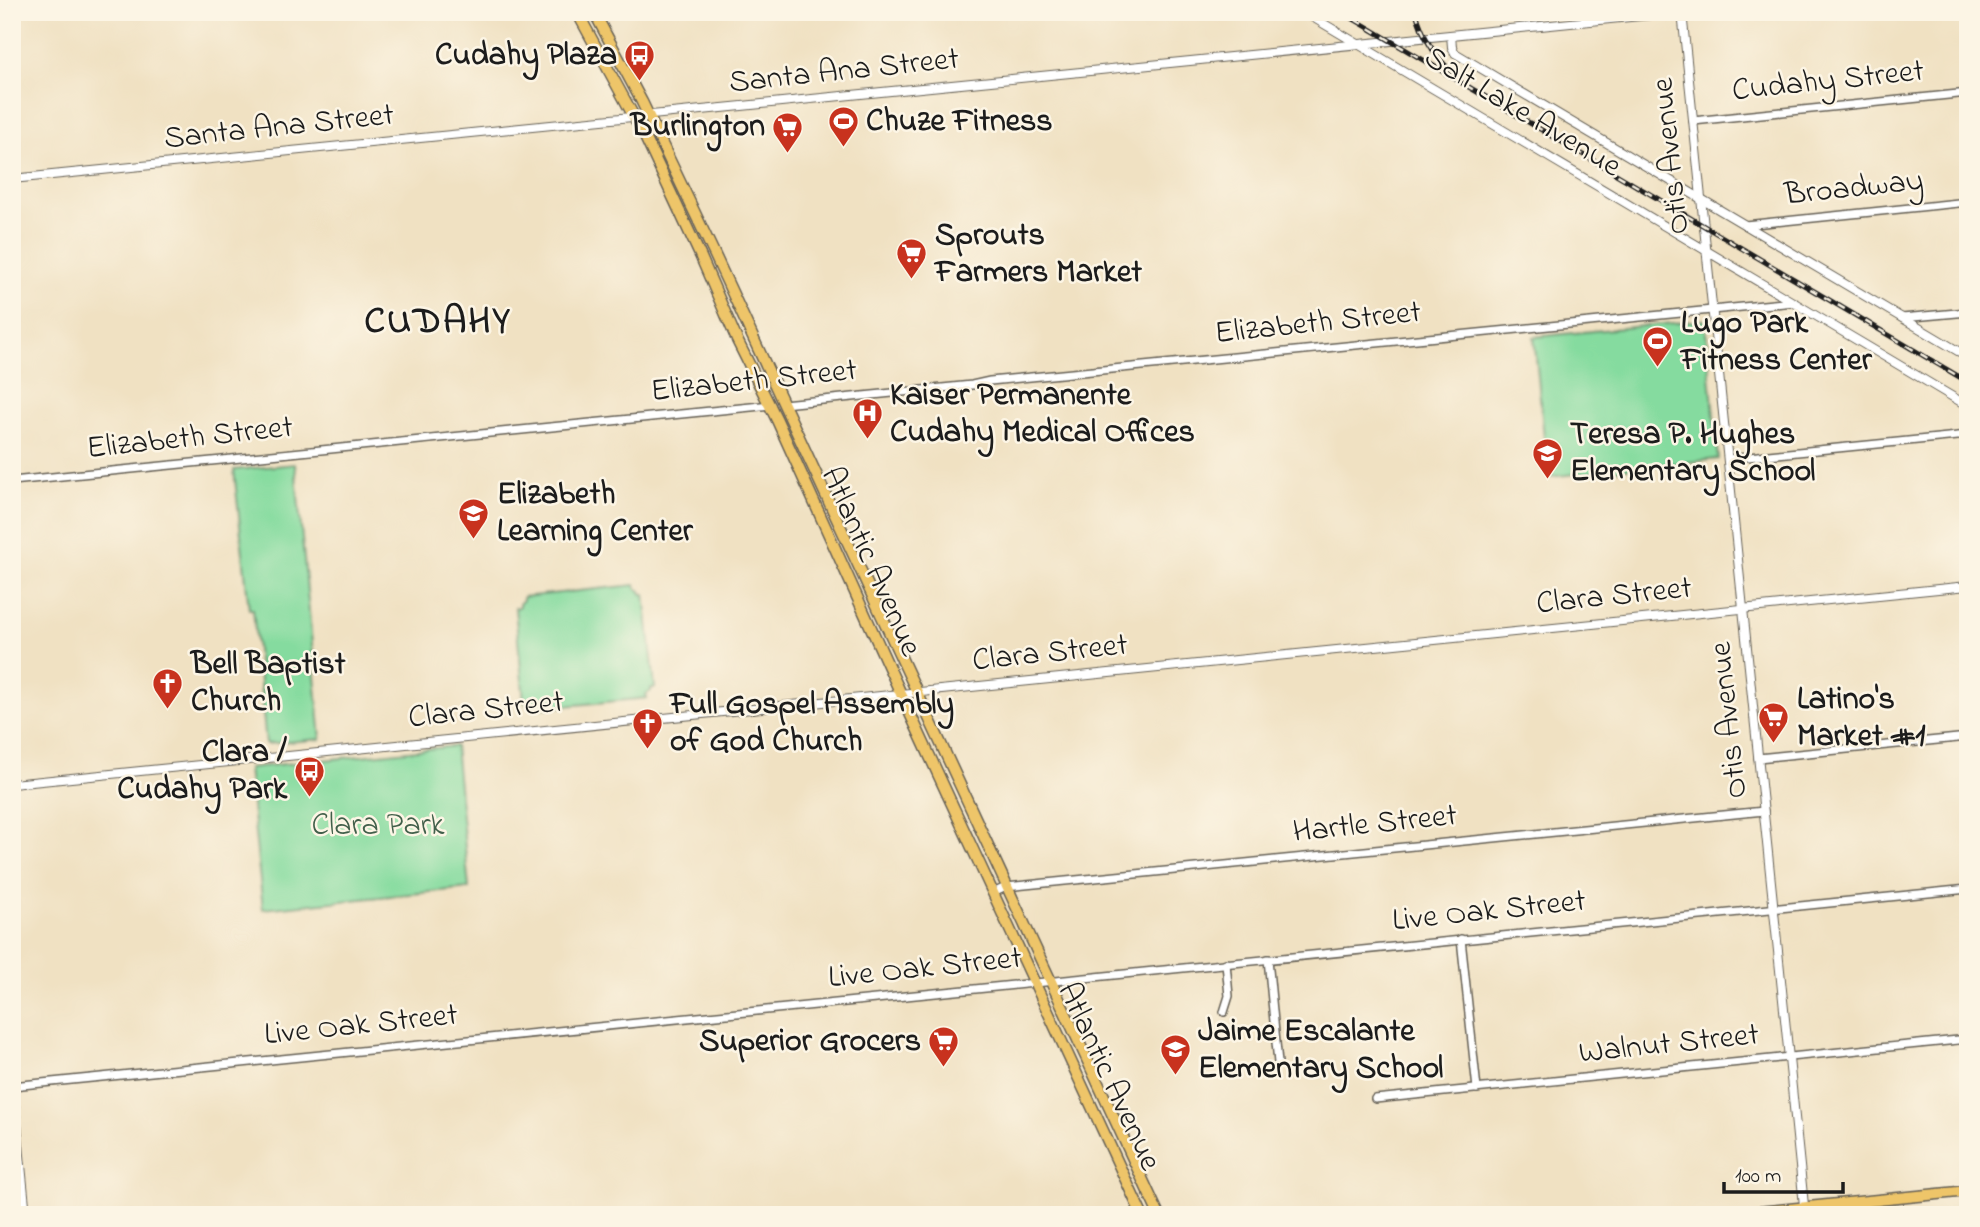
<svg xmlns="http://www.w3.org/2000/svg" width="1980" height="1227" font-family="'Indie Flower',sans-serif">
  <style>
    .green { fill: #85db9f; stroke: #507c5e; stroke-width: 2 }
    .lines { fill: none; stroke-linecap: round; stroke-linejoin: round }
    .minor-casing { stroke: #666156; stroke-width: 10 }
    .tertiary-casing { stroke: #666156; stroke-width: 10 }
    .primary-casing { stroke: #666156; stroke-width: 13 }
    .minor { stroke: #fff; stroke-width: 7 }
    .tertiary { stroke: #fff; stroke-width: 8 }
    .primary { stroke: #eec569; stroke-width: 10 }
    .rail-casing { stroke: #1c1c1c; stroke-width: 5 }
    .rail { stroke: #fcf5e5; stroke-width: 2.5; stroke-dasharray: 8; stroke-linecap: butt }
    .labels { text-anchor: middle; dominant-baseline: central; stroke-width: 5; stroke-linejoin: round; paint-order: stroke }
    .poi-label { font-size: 32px; font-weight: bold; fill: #1c1c1c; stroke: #fcf5e5; text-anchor: start }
    .street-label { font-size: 32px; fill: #1c1c1c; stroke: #fcf5e5 }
    .park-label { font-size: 32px; fill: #415f4a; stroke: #fcf5e5 }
    .district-label { font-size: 38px; font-weight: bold; letter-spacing: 2px; fill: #1c1c1c; stroke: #fcf5e5 }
  </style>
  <rect width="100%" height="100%" fill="#fcf5e5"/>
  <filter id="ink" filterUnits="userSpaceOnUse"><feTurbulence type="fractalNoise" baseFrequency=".0143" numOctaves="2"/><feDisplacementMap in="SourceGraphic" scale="14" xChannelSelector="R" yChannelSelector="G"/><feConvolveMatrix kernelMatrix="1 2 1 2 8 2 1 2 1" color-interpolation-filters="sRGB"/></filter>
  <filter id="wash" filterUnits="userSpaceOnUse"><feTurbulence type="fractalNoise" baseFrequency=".00686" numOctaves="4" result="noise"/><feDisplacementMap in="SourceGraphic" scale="28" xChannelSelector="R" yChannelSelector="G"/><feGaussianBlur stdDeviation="1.57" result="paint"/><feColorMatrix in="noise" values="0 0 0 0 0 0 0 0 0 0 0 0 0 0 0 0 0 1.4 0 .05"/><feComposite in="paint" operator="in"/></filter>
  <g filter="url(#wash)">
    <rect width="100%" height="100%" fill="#f0e1c2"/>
    <g class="green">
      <path d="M 1703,320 L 1705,321 L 1718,459 L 1548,477 L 1534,337 Z"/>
      <path d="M 295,464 L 321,739 L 266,744 L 253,609 L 249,609 L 234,470 Z"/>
      <path d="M 635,585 L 636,588 L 641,591 L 642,594 L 645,594 L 655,688 L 651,688 L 651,691 L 646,694 L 647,698 L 534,709 L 534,705 L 528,706 L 524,701 L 515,608 L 519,607 L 519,604 L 523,600 L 523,597 Z"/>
      <path d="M 455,746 L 469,888 L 263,909 L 248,768 Z"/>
    </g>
  </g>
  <g filter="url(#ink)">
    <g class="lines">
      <defs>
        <g id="minor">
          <path d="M 1693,121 L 1968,93"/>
          <path d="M 1745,225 L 1968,202"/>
          <path d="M 1902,318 L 1968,312"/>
          <path d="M 783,404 L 972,385 L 990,381 L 1794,302"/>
          <path d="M 1728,459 L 1968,435"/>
          <path d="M 12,481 L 771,405"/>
          <path d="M 1758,758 L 1968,737"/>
          <path d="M 993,893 L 1006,887 L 1764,811"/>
          <path d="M 1461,939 L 1477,1089"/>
          <path d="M 1268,959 L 1278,1063"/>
          <path d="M 1224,1012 L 1229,996 L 1226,963"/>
          <path d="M 12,1086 L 1968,889"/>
          <path d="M 1375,1099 L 1968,1039"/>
        </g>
        <g id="tertiary">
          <path d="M 1304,12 L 1968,406"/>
          <path d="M 1682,12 L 1805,1215"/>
          <path d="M 1451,35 L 1452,47 L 1455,53 L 1968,357"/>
          <path d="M 12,179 L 1680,12"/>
          <path d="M 12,784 L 1968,586"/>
          <path d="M 12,1075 L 26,1215"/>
        </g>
        <g id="primary">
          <path d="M 577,12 L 645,137 L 700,255 L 737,340 L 777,420 L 901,694 L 1142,1215"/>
          <path d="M 594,12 L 642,102 L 712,249 L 1159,1215"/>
          <path d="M 1727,1215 L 1968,1191"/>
        </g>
      </defs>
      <use href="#minor" class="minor-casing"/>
      <use href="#tertiary" class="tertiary-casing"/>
      <use href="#primary" class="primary-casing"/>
      <use href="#minor" class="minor"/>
      <use href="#tertiary" class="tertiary"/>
      <use href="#primary" class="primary"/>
      <defs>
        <g id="rail">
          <path d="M 1342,12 L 1968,382"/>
          <path d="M 1416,12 C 1422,34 1433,54 1449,69"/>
        </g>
      </defs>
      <use href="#rail" class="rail-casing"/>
      <use href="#rail" class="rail"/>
    </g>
  </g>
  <defs>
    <symbol id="bus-pin" viewBox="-11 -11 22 30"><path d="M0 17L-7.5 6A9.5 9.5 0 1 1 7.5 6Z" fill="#c8321e" stroke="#fcf5e5"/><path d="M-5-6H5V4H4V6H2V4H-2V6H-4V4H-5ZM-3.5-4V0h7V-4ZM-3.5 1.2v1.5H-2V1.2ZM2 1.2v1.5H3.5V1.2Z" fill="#fff"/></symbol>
    <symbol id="stadium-pin" viewBox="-11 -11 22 30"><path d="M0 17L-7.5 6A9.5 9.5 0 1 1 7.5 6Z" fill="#c8321e" stroke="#fcf5e5"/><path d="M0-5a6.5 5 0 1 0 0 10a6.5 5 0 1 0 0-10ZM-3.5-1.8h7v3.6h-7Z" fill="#fff"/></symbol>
    <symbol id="supermarket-pin" viewBox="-11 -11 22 30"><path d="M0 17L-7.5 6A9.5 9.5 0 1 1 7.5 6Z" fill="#c8321e" stroke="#fcf5e5"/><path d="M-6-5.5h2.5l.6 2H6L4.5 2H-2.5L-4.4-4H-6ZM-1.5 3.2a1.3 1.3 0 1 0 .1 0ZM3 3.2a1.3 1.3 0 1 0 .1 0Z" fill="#fff"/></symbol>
    <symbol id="hospital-pin" viewBox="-11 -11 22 30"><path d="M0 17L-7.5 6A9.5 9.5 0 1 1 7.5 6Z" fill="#c8321e" stroke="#fcf5e5"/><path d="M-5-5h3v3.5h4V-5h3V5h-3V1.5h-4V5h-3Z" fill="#fff"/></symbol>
    <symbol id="school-pin" viewBox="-11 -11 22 30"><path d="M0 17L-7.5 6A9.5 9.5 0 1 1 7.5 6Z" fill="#c8321e" stroke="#fcf5e5"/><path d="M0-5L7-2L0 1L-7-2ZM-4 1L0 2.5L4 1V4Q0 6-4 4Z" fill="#fff"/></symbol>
    <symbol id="church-pin" viewBox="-11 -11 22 30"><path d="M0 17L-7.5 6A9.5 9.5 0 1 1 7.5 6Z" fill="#c8321e" stroke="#fcf5e5"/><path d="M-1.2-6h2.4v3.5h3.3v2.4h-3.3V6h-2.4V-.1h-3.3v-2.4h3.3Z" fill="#fff"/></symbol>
  </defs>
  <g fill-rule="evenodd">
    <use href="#bus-pin" x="622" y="38" width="35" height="47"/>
    <use href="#stadium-pin" x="826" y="104" width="35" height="47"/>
    <use href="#supermarket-pin" x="770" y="110" width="35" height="47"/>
    <use href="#supermarket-pin" x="894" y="236" width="35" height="47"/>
    <use href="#stadium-pin" x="1640" y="324" width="35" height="47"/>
    <use href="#hospital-pin" x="850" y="396" width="35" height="47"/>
    <use href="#school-pin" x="1530" y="436" width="35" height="47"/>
    <use href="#school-pin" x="456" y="496" width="35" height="47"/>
    <use href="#church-pin" x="150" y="666" width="35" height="47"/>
    <use href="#supermarket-pin" x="1756" y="700" width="35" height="47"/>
    <use href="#church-pin" x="630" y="706" width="35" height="47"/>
    <use href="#bus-pin" x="292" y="754" width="35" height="47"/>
    <use href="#supermarket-pin" x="926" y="1024" width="35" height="47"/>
    <use href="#school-pin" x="1158" y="1032" width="35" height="47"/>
  </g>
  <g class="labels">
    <g class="poi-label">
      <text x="617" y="56" text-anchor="end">Cudahy Plaza</text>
      <text x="866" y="122">Chuze Fitness</text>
      <text x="765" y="127" text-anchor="end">Burlington</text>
      <text x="935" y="236">Sprouts<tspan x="935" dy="37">Farmers Market</tspan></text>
      <text x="1681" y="324">Lugo Park<tspan x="1681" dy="37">Fitness Center</tspan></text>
      <text x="890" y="396">Kaiser Permanente<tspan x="890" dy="37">Cudahy Medical Offices</tspan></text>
      <text x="1570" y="435">Teresa P. Hughes<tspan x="1570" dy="37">Elementary School</tspan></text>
      <text x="497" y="495">Elizabeth<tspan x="497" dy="37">Learning Center</tspan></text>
      <text x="191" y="665">Bell Baptist<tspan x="191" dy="37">Church</tspan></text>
      <text x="1797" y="700">Latino's<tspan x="1797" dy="37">Market #1</tspan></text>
      <text x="670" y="705">Full Gospel Assembly<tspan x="670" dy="37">of God Church</tspan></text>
      <text x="287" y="753" text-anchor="end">Clara /<tspan x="287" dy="37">Cudahy Park</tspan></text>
      <text x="1198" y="1032">Jaime Escalante<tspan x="1198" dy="37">Elementary School</tspan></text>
      <text x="921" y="1042" text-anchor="end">Superior Grocers</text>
    </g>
    <g class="street-label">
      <text transform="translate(844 72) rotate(-6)">Santa Ana Street</text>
      <text transform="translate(1828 82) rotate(-6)">Cudahy Street</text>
      <text transform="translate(1522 113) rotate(31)">Salt Lake Avenue</text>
      <text transform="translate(279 128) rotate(-6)">Santa Ana Street</text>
      <text transform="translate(1672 156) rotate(-96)">Otis Avenue</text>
      <text transform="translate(1854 189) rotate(-6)">Broadway</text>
      <text transform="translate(1318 324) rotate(-6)">Elizabeth Street</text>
      <text transform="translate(754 382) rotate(-6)">Elizabeth Street</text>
      <text transform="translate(190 439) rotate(-6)">Elizabeth Street</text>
      <text transform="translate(870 562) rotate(66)">Atlantic Avenue</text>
      <text transform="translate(1614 597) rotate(-6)">Clara Street</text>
      <text transform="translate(1050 654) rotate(-6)">Clara Street</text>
      <text transform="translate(486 711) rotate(-6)">Clara Street</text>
      <text transform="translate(1730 720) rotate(-96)">Otis Avenue</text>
      <text transform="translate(1375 825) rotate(-6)">Hartle Street</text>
      <text transform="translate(1489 912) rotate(-6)">Live Oak Street</text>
      <text transform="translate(925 969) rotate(-6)">Live Oak Street</text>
      <text transform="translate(361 1026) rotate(-6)">Live Oak Street</text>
      <text transform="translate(1669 1045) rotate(-6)">Walnut Street</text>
      <text transform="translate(1108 1077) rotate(65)">Atlantic Avenue</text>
    </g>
    <g class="park-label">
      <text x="378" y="826">Clara Park</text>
    </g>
    <g class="district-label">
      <text x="438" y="323">CUDAHY</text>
    </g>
  </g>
  <rect width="1980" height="1227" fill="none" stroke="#fcf5e5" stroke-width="42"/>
  <path d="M1724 1182v10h119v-10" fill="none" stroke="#1c1c1c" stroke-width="3.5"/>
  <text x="1735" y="1182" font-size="21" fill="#1c1c1c" stroke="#fcf5e5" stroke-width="5" paint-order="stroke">100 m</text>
</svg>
